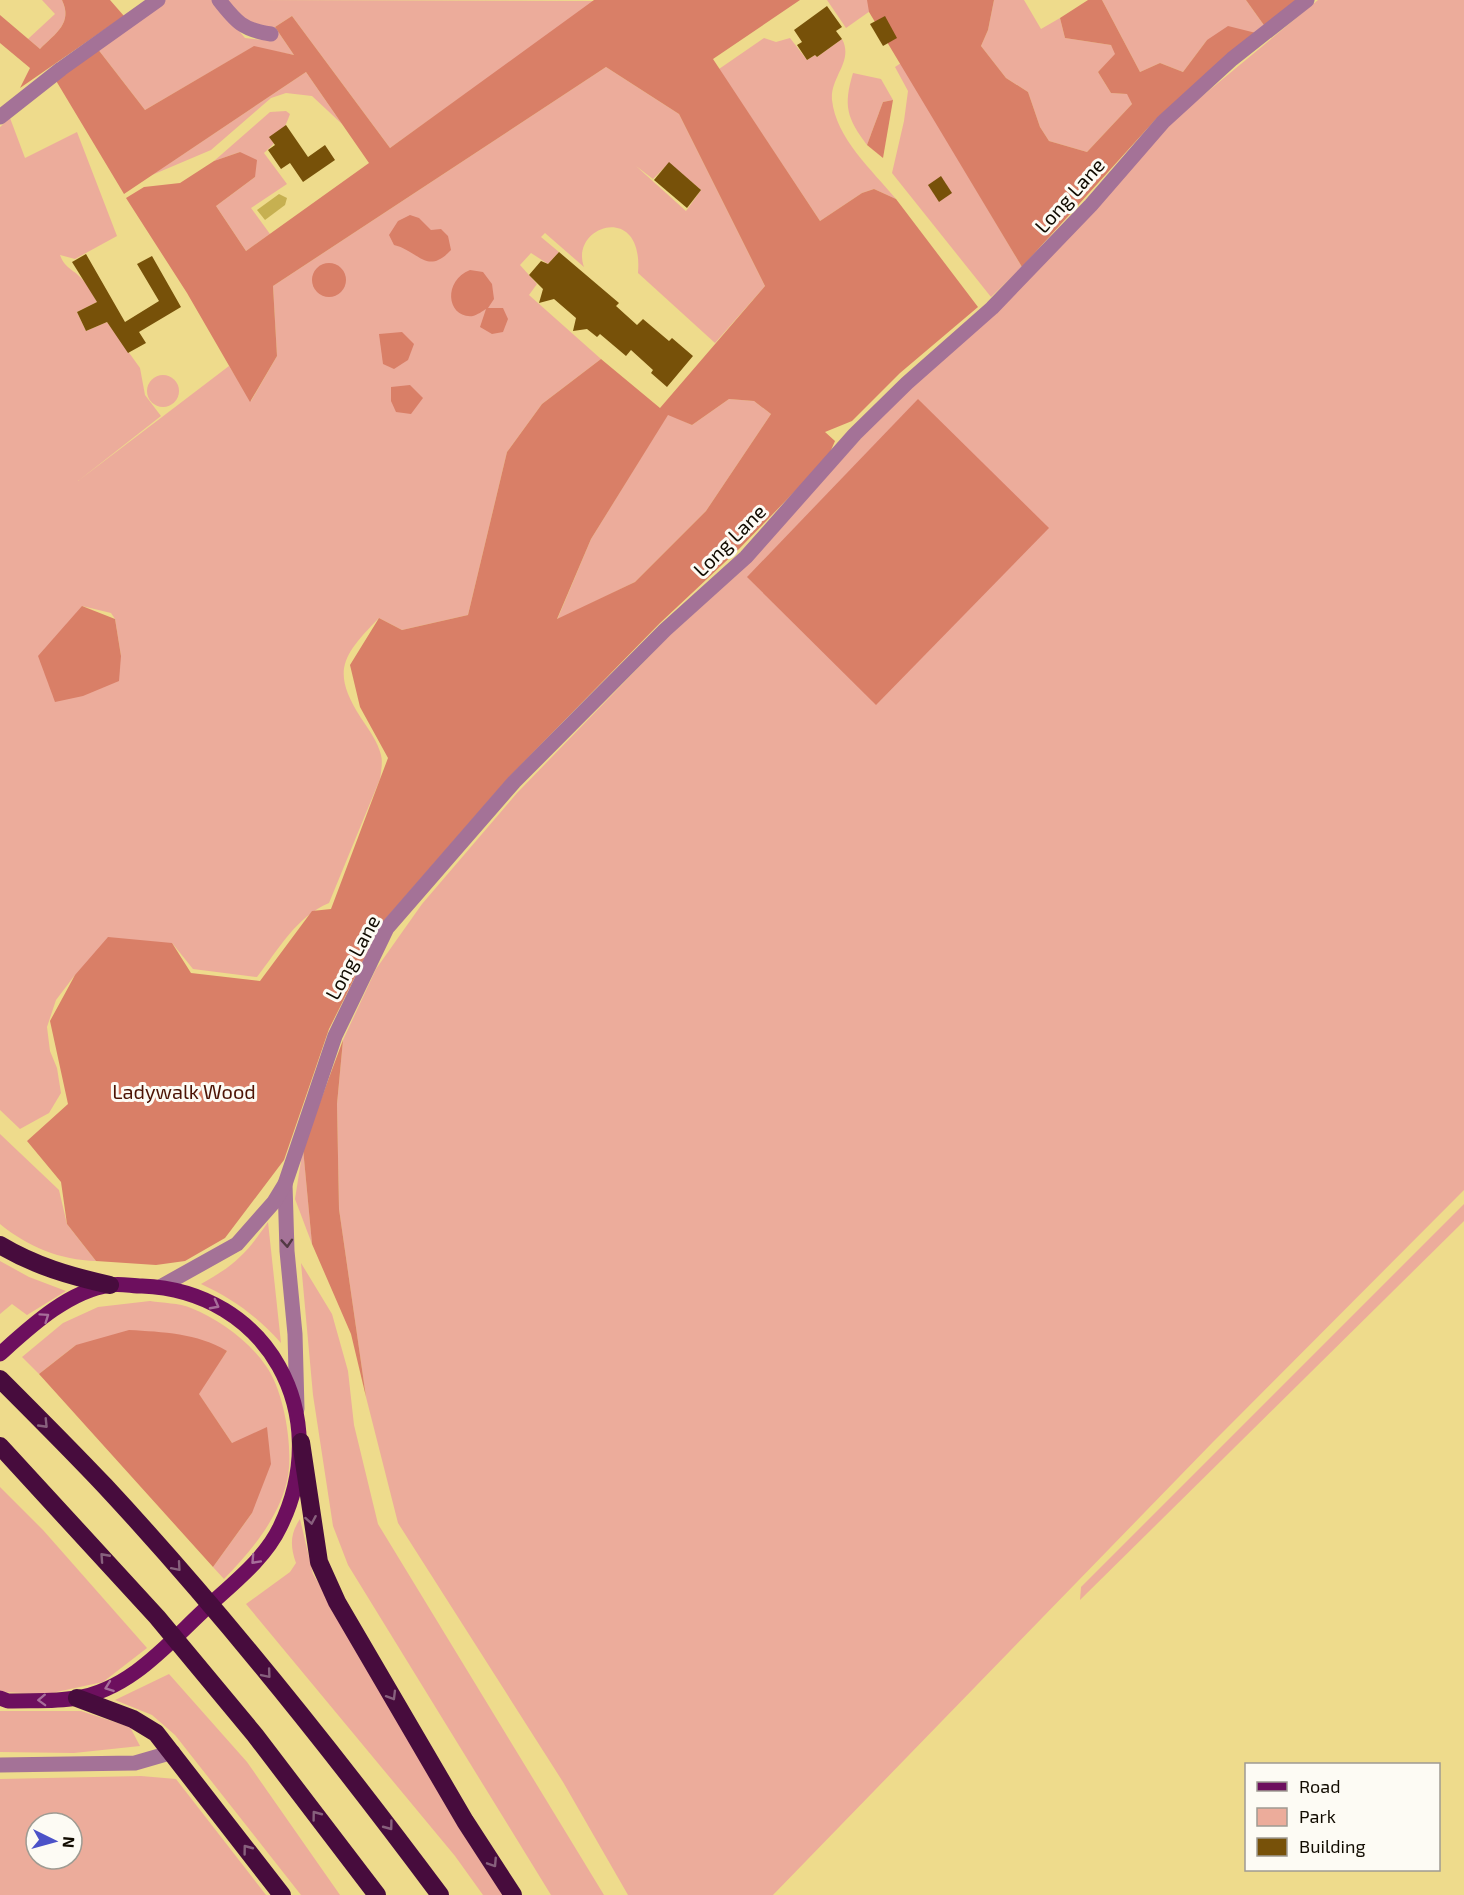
<svg xmlns="http://www.w3.org/2000/svg" width="1464" height="1895" font-family="'Exo 2',sans-serif">
  <style>
    .green { fill: #ecac9b; fill-rule: evenodd }
    .forest { fill: #d97f67; fill-rule: evenodd }
    .water { fill: #c6b051 }
    .building { fill: #775109 }
    .lines { fill: none; stroke-linecap: round; stroke-linejoin: round }
    .minor { stroke: #a47297; stroke-width: 15 }
    .major { stroke: #6d0f5e; stroke-width: 15 }
    .highway { stroke: #470c3d; stroke-width: 18 }
    .oneway { stroke: #533944 }
    .oneway2 { stroke: #a76d9a }
    .oneway3 { stroke: #87607d }
    .labels { text-anchor: middle; dominant-baseline: central; stroke-width: 6; stroke-linejoin: round; paint-order: stroke }
    .street-label { font-size: 20px; fill: #110b00; stroke: #fdfbf4 }
    .park-label { font-size: 20px; fill: #4d1405; stroke: #fdfbf4 }
  </style>
  <rect width="100%" height="100%" fill="#eedb8c"/>
  <g class="green">
    <path d="M 42,0 L 62,0 C 73,23 56,33 40,49 L 28,39 L 55,14 Z"/>
    <path d="M 165,0 L 213,0 L 245,38 L 273,41 L 273,28 L 242,20 L 226,0 L 595,1 L 390,148 L 292,16 L 275,27 L 294,55 L 253,47 L 145,110 L 97,48 Z"/>
    <path d="M 827,0 L 878,0 L 880,4 L 846,28 Z"/>
    <path d="M 994,0 L 1024,0 L 1041,29 L 1060,18 L 1065,38 L 1111,45 L 1116,54 L 1098,72 L 1111,93 L 1128,94 L 1132,104 L 1087,152 L 1049,141 L 1040,127 L 1028,92 L 1006,78 L 981,46 L 988,30 Z"/>
    <path d="M 1102,0 L 1246,0 L 1266,28 L 1256,33 L 1207,40 L 1183,72 L 1160,63 L 1140,72 Z"/>
    <path d="M 1318,0 L 1464,0 L 1464,1190 L 1212,1443 L 773,1895 L 628,1895 L 563,1782 L 398,1523 L 366,1397 L 339,1209 L 337,1104 L 343,1040 L 376,969 L 422,904 L 517,793 L 669,636 L 739,573 L 904,391 L 1166,126 Z"/>
    <path d="M 764,38 L 776,42 L 790,38 L 807,60 L 815,55 L 817,57 L 842,39 C 854,61 830,77 832,100 C 836,138 872,170 896,199 L 874,189 L 862,193 L 820,221 L 719,69 Z"/>
    <path d="M 901,63 L 1022,267 L 991,297 L 892,173 L 904,121 L 908,91 L 895,67 Z"/>
    <path d="M 606,67 L 679,114 L 765,286 L 715,343 L 638,273 C 644,201 569,226 584,267 L 545,233 L 541,237 L 559,252 L 548,264 L 531,253 L 520,265 L 537,284 L 529,295 L 601,359 L 542,404 L 507,452 L 468,615 L 402,630 L 379,618 C 342,656 331,671 361,718 C 369,730 378,742 381,755 C 383,762 381,772 380,779 L 329,903 C 296,917 279,949 257,977 L 193,969 L 172,943 L 75,975 L 56,1000 L 47,1027 L 50,1051 L 57,1068 L 61,1093 L 49,1113 L 20,1129 L 0,1110 L 0,127 L 10,118 L 25,158 L 77,132 L 117,236 L 75,259 L 60,255 C 65,269 75,270 83,280 C 89,286 93,295 97,302 L 77,312 L 86,331 L 107,322 L 140,368 L 145,395 L 161,416 L 78,481 L 229,366 L 251,401 L 277,356 L 273,286 ZM 669,163 L 701,190 L 686,211 L 636,166 L 653,179 ZM 82,606 L 111,613 L 115,619 L 121,656 Z"/>
    <path d="M 306,72 L 342,124 L 312,96 L 286,93 L 271,98 L 211,150 L 152,175 Z"/>
    <path d="M 853,73 L 881,79 L 893,100 L 883,102 L 867,145 C 847,118 843,106 853,73 Z"/>
    <path d="M 286,111 L 290,114 C 284,131 277,142 264,153 L 287,184 L 251,208 L 270,234 L 246,251 L 216,206 L 255,177 L 240,152 L 214,161 L 270,112 Z"/>
    <circle cx="163" cy="391" r="16"/>
    <path d="M 729,399 L 754,401 L 771,414 L 706,511 L 635,582 L 557,620 L 591,539 L 668,414 L 692,425 Z"/>
    <path d="M 0,1134 L 59,1190 L 67,1224 L 96,1261 C 60,1260 28,1247 0,1224 Z"/>
    <path d="M 303,1148 L 312,1244 L 295,1199 Z"/>
    <path d="M 1464,1204 L 1464,1221 L 1080,1600 L 1081,1587 Z"/>
    <path d="M 268,1222 L 281,1343 C 257,1316 233,1299 201,1284 C 235,1265 246,1254 268,1222 Z"/>
    <path d="M 0,1261 L 29,1277 L 66,1291 L 27,1315 L 12,1304 L 0,1314 Z"/>
    <path d="M 301,1263 L 332,1314 L 348,1371 L 354,1425 L 378,1524 L 604,1895 L 551,1895 L 348,1565 L 333,1526 L 313,1395 Z"/>
    <path d="M 150,1301 C 163,1303 179,1303 191,1308 C 219,1319 249,1341 266,1366 C 284,1391 293,1446 288,1476 C 281,1516 251,1551 224,1579 L 213,1567 L 252,1513 L 232,1443 L 198,1393 L 227,1351 L 76,1345 L 39,1374 L 22,1357 L 63,1323 L 98,1307 Z"/>
    <path d="M 0,1487 L 43,1530 L 147,1648 L 103,1682 L 47,1694 L 0,1692 Z"/>
    <path d="M 300,1519 L 313,1574 L 505,1895 L 483,1895 L 455,1856 L 246,1604 L 290,1572 L 296,1563 C 290,1546 290,1534 300,1519 Z"/>
    <path d="M 169,1674 L 247,1762 L 340,1895 L 301,1895 L 175,1735 L 152,1715 L 115,1700 Z"/>
    <path d="M 0,1711 L 81,1711 L 130,1727 L 140,1746 L 74,1753 L 0,1752 Z"/>
    <path d="M 141,1776 L 176,1779 L 266,1895 L 0,1895 L 0,1779 ZM 36,1823 L 72,1823 L 72,1859 L 36,1859 Z"/>
  </g>
  <g class="forest">
    <path d="M 62,0 L 110,0 L 124,16 L 20,88 L 30,68 L 0,43 L 0,15 L 40,49 C 56,33 73,23 62,0 Z"/>
    <path d="M 594,0 L 800,0 L 713,59 L 820,221 L 862,193 L 874,189 L 896,199 L 978,307 L 900,373 L 852,421 L 825,432 L 835,441 L 828,457 L 739,549 L 660,623 L 510,776 L 382,923 L 329,1029 L 284,1160 L 225,1238 L 185,1261 L 156,1265 L 96,1261 L 67,1224 L 61,1182 L 27,1141 L 68,1104 L 50,1021 L 75,975 L 108,937 L 172,943 L 191,973 L 260,981 L 312,911 L 331,909 L 388,758 L 360,707 L 350,665 L 379,618 L 402,630 L 468,615 L 507,452 L 542,404 L 601,359 L 660,408 L 765,286 L 679,114 L 606,67 L 273,286 L 277,356 L 250,402 L 187,293 L 126,198 L 144,187 L 180,183 L 214,161 L 240,152 L 257,160 L 255,177 L 216,206 L 246,251 L 369,163 L 306,72 L 124,194 L 55,79 L 97,48 L 145,110 L 254,46 L 294,55 L 275,27 L 292,16 L 390,148 ZM 729,399 L 754,401 L 771,414 L 706,511 L 635,582 L 557,619 L 591,539 L 668,415 L 692,425 Z"/>
    <path d="M 867,0 L 994,0 L 988,30 L 981,46 L 1006,78 L 1028,92 L 1040,127 L 1049,141 L 1087,152 L 1132,104 L 1127,94 L 1111,93 L 1098,72 L 1115,54 L 1111,45 L 1065,38 L 1060,18 L 1088,0 L 1102,0 L 1140,72 L 1160,63 L 1183,72 L 1207,40 L 1228,26 L 1256,33 L 1156,119 L 1022,267 L 869,12 Z"/>
    <path d="M 1246,0 L 1301,0 L 1266,28 Z"/>
    <path d="M 893,100 L 883,158 L 867,145 L 883,102 Z"/>
    <path d="M 410,215 L 419,218 L 431,230 L 441,229 L 448,236 L 451,250 C 427,276 419,251 394,245 L 389,235 L 398,221 Z"/>
    <circle cx="329" cy="280" r="17"/>
    <path d="M 470,270 L 483,272 L 492,284 L 494,299 L 488,308 L 503,308 L 508,319 L 503,332 L 492,334 L 480,327 L 486,309 C 483,311 477,315 473,316 C 447,319 442,281 470,270 Z"/>
    <path d="M 402,332 L 414,344 L 408,360 L 394,369 L 383,364 L 379,334 Z"/>
    <path d="M 410,385 L 423,398 L 411,414 L 396,412 L 391,401 L 391,387 Z"/>
    <path d="M 918,399 L 1049,528 L 876,705 L 747,577 Z"/>
    <path d="M 82,606 L 115,619 L 121,656 L 119,681 L 83,696 L 55,702 L 38,656 Z"/>
    <path d="M 343,1040 L 337,1104 L 339,1209 L 366,1397 L 351,1334 L 312,1244 L 303,1148 Z"/>
    <path d="M 129,1330 C 163,1332 197,1333 227,1351 L 199,1394 L 232,1443 L 267,1427 L 271,1464 L 252,1513 L 213,1567 L 39,1374 L 76,1345 Z"/>
  </g>
  <path class="water" d="M 279,194 L 287,198 L 285,205 L 265,220 L 257,210 Z"/>
  <g class="building">
    <path d="M 827,6 L 842,27 L 836,31 L 842,39 L 817,57 L 815,55 L 807,60 L 797,45 L 802,42 L 794,30 Z"/>
    <path d="M 885,16 L 897,38 L 883,46 L 870,24 Z"/>
    <path d="M 286,125 L 308,157 L 325,145 L 335,160 L 303,182 L 290,163 L 281,169 L 268,150 L 275,145 L 269,137 Z"/>
    <path d="M 669,162 L 701,190 L 687,208 L 654,180 Z"/>
    <path d="M 941,176 L 952,193 L 939,202 L 928,185 Z"/>
    <path d="M 559,252 L 619,303 L 616,306 L 637,325 L 643,319 L 669,341 L 672,338 L 693,356 L 667,387 L 651,373 L 653,370 L 631,350 L 626,356 L 600,334 L 597,337 L 587,329 L 573,331 L 576,318 L 554,299 L 539,303 L 543,289 L 529,275 L 541,261 L 548,264 Z"/>
    <path d="M 86,254 L 125,322 L 159,301 L 137,264 L 152,256 L 181,307 L 139,332 L 146,343 L 128,353 L 107,322 L 86,331 L 77,312 L 97,302 L 72,262 Z"/>
  </g>
  <g class="lines">
    <g class="minor">
      <path d="M 219,0 C 236,22 243,30 271,34"/>
      <path d="M 0,117 L 61,69 L 158,0"/>
      <path d="M 285,1184 L 287,1251 L 295,1334 L 297,1409"/>
      <path d="M 160,1287 L 237,1244 L 274,1202 L 285,1184 L 335,1036 L 387,928 L 514,782 L 665,630 L 746,557 L 855,434 L 907,383 L 992,308 L 1091,205 L 1163,122 L 1232,59 L 1307,0"/>
      <path d="M 0,1765 L 135,1763 L 173,1752"/>
    </g>
    <path class="major" d="M 0,1354 C 30,1327 68,1291 110,1285 C 120,1283 132,1286 142,1286 C 268,1291 335,1415 280,1527 C 264,1561 228,1587 201,1613 C 165,1647 128,1690 76,1698 C 54,1702 30,1700 8,1701 L 0,1698"/>
    <g class="highway">
      <path d="M 0,1245 C 35,1266 70,1276 110,1285"/>
      <path d="M 0,1379 C 35,1414 71,1450 105,1486 C 225,1615 335,1754 440,1895"/>
      <path d="M 301,1442 L 319,1562 L 337,1602 L 465,1821 L 513,1895"/>
      <path d="M 0,1446 L 157,1617 L 255,1735 L 377,1895"/>
      <path d="M 77,1698 L 133,1719 L 156,1733 L 282,1895"/>
    </g>
  </g>
  <defs><path id="oneway-chevron" d="M-2-3.5L2.5 0L-2 3.5" fill="none" stroke-width="1.6" stroke-linecap="round" stroke-linejoin="round" transform="scale(1.5)"/></defs>
  <use class="oneway" href="#oneway-chevron" transform="translate(287 1243) rotate(86)"/>
  <g class="oneway2">
    <use href="#oneway-chevron" transform="translate(215 1305) rotate(28)"/>
    <use href="#oneway-chevron" transform="translate(45 1317) rotate(-35)"/>
    <use href="#oneway-chevron" transform="translate(255 1560) rotate(133)"/>
    <use href="#oneway-chevron" transform="translate(109 1687) rotate(160)"/>
    <use href="#oneway-chevron" transform="translate(42 1700) rotate(178)"/>
  </g>
  <g class="oneway3">
    <use href="#oneway-chevron" transform="translate(44 1424) rotate(46)"/>
    <use href="#oneway-chevron" transform="translate(311 1520) rotate(80)"/>
    <use href="#oneway-chevron" transform="translate(104 1557) rotate(-132)"/>
    <use href="#oneway-chevron" transform="translate(177 1567) rotate(49)"/>
    <use href="#oneway-chevron" transform="translate(267 1674) rotate(50)"/>
    <use href="#oneway-chevron" transform="translate(392 1696) rotate(59)"/>
    <use href="#oneway-chevron" transform="translate(316 1815) rotate(-127)"/>
    <use href="#oneway-chevron" transform="translate(389 1826) rotate(53)"/>
    <use href="#oneway-chevron" transform="translate(247 1849) rotate(-127)"/>
    <use href="#oneway-chevron" transform="translate(493 1863) rotate(57)"/>
  </g>
  <g class="labels">
    <g class="street-label">
      <text transform="translate(1069 195) rotate(-48)">Long Lane</text>
      <text transform="translate(729 540) rotate(-45)">Long Lane</text>
      <text transform="translate(352 957) rotate(-62)">Long Lane</text>
    </g>
    <g class="park-label">
      <text x="184" y="1091">Ladywalk Wood</text>
    </g>
  </g>
  <rect x="1245" y="1763" width="195" height="108" fill="#fdfbf4" stroke="#9f9b92" stroke-width="1.5"/>
  <rect x="1257" y="1782" width="30" height="9" fill="#6d0f5e" stroke="#9f9b92" stroke-width="1.5"/>
  <text x="1299" y="1793" font-size="18" fill="#110b00">Road</text>
  <rect x="1257" y="1808" width="30" height="18" fill="#ecac9b" stroke="#9f9b92" stroke-width="1.5"/>
  <text x="1299" y="1823" font-size="18" fill="#110b00">Park</text>
  <rect x="1257" y="1838" width="30" height="18" fill="#775109" stroke="#9f9b92" stroke-width="1.5"/>
  <text x="1299" y="1853" font-size="18" fill="#110b00">Building</text>
  <g transform="translate(54 1841) rotate(95)"><circle r="28" fill="#fdfbf4" stroke="#9f9b92" stroke-width="1.5"/>
  <path d="M0-4.5L10 22L0 15L-10 22Z" fill="#4c52c8"/>
  <text y="-9" font-size="16" font-weight="bold" text-anchor="middle" fill="#110b00">N</text>
  </g>
</svg>
